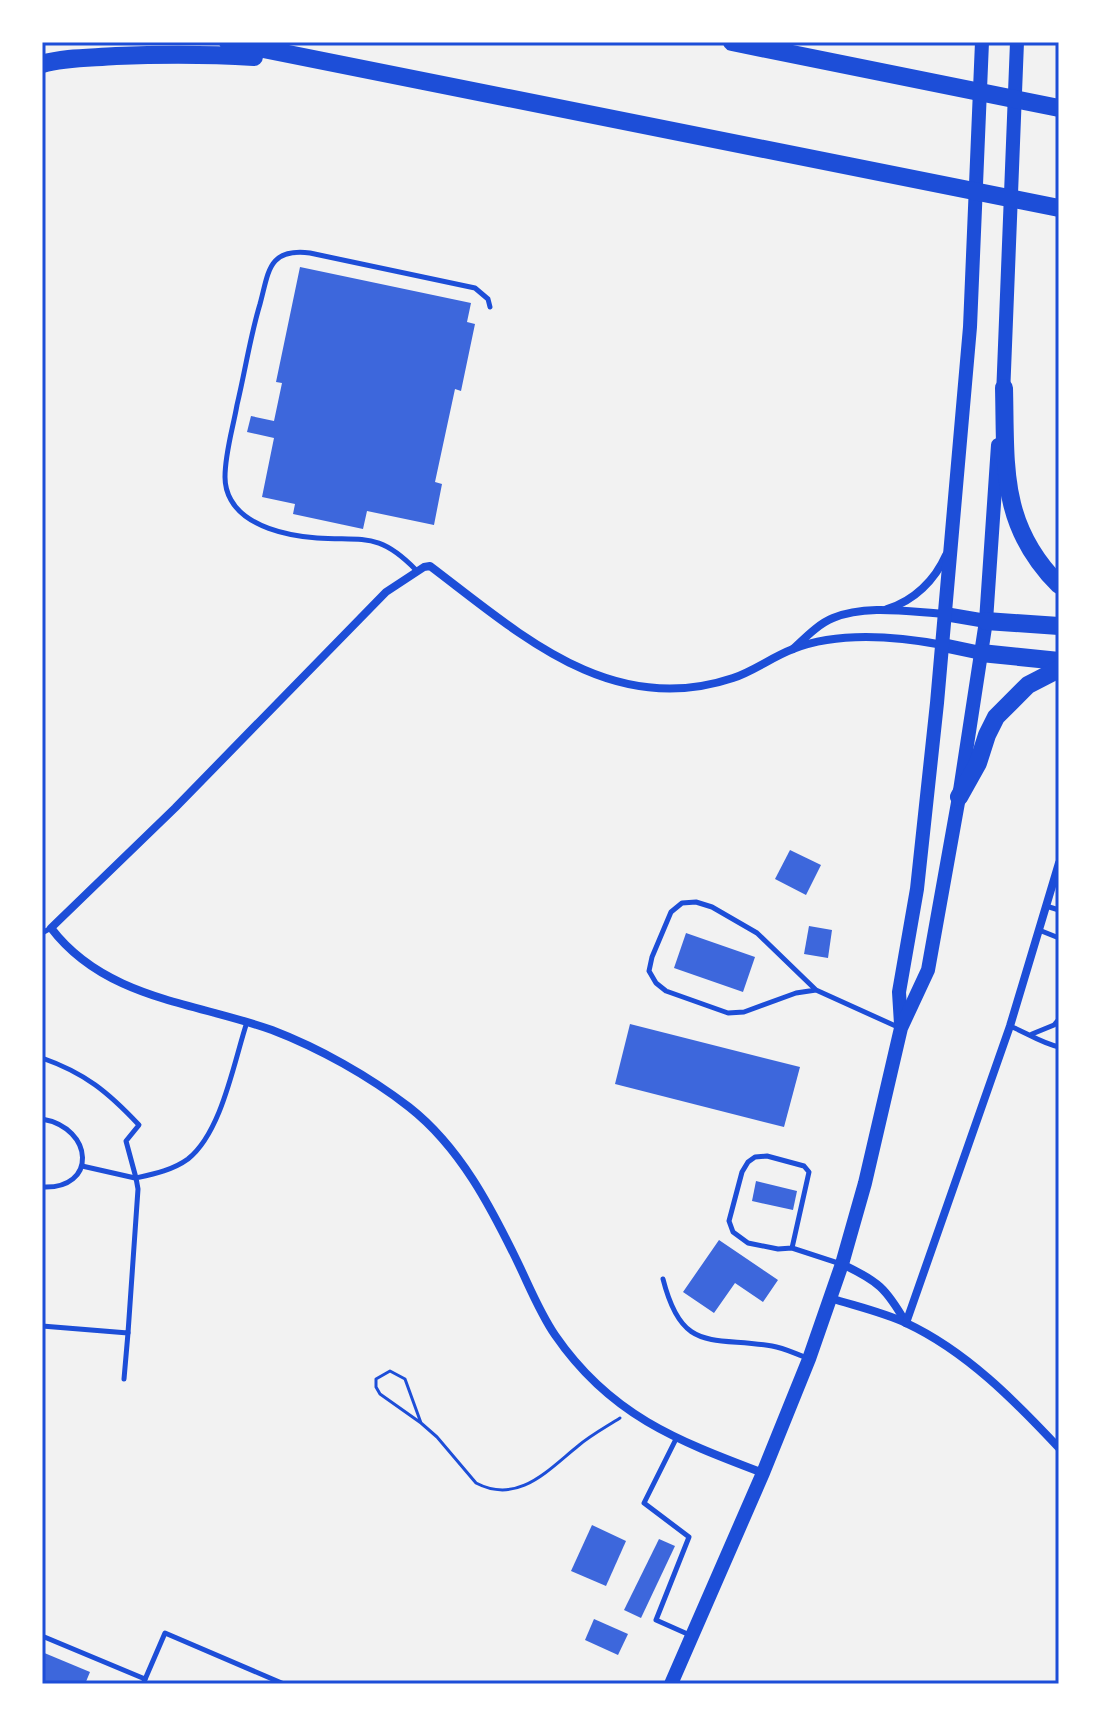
<svg xmlns="http://www.w3.org/2000/svg" width="1101" height="1726" font-family="Ubuntu,sans-serif">
  <style>
    .building { fill: #3d67dc }
    .lines { fill: none; stroke-linecap: round; stroke-linejoin: round }
    .path { stroke: #1d4ed8; stroke-width: 3 }
    .service { stroke: #1d4ed8; stroke-width: 5 }
    .minor { stroke: #1d4ed8; stroke-width: 8 }
    .secondary { stroke: #1d4ed8; stroke-width: 14 }
    .motorway { stroke: #1d4ed8; stroke-width: 18 }
    .neatline { fill: none; stroke: #1d4ed8; stroke-width: 3 }
  </style>
  <rect width="100%" height="100%" fill="#f2f2f2"/>
  <g class="building">
    <path d="M 300,267 L 471,303 L 467,322 L 475,324 L 461,391 L 455,389 L 435,482 L 442,484 L 434,525 L 367,511 L 363,529 L 293,514 L 295,504 L 262,497 L 274,438 L 247,432 L 251,416 L 274,421 L 282,383 L 276,382 Z"/>
    <path d="M 790,850 L 821,865 L 806,895 L 775,879 Z"/>
    <path d="M 809,926 L 832,930 L 828,958 L 804,954 Z"/>
    <path d="M 686,933 L 755,957 L 743,992 L 674,968 Z"/>
    <path d="M 630,1024 L 800,1067 L 784,1127 L 615,1084 Z"/>
    <path d="M 756,1181 L 797,1191 L 793,1210 L 752,1201 Z"/>
    <path d="M 719,1240 L 778,1280 L 763,1302 L 735,1283 L 714,1313 L 683,1292 Z"/>
    <path d="M 592,1525 L 626,1541 L 606,1586 L 571,1571 Z"/>
    <path d="M 659,1539 L 675,1546 L 641,1618 L 624,1610 Z"/>
    <path d="M 594,1619 L 628,1634 L 618,1655 L 585,1640 Z"/>
    <path d="M 42,1652 L 90,1672 L 85,1684 L 42,1684 Z"/>
  </g>
  <g class="lines">
    <path class="path" d="M 421,1423 L 380,1394 L 376,1387 L 376,1379 L 390,1371 L 405,1379 L 421,1423 L 437,1437 L 476,1483 C 518,1505 548,1470 578,1446 C 591,1435 606,1427 620,1418"/>
    <g class="service">
      <path d="M 416,570 C 379,532 365,541 317,538 C 288,536 246,527 231,500 C 227,493 225,485 225,477 C 225,453 233,428 237,405 C 245,372 250,337 260,304 C 269,271 268,248 310,253 L 475,288 L 488,299 L 490,307"/>
      <path d="M 1046,906 L 1059,910"/>
      <path d="M 1039,930 L 1059,938"/>
      <path d="M 42,933 L 51,928"/>
      <path d="M 816,990 L 757,933 L 712,907 L 696,902 L 682,903 L 671,912 L 652,957 L 649,971 L 656,983 L 666,991 L 728,1013 L 744,1012 L 796,993 L 816,990 L 900,1028"/>
      <path d="M 1010,1026 C 1027,1033 1041,1043 1059,1047"/>
      <path d="M 1032,1034 L 1054,1025 L 1059,1019"/>
      <path d="M 42,1058 C 85,1073 108,1092 139,1125 L 126,1141 L 136,1178"/>
      <path d="M 42,1119 C 94,1128 98,1190 42,1187"/>
      <path d="M 82,1166 L 135,1178"/>
      <path d="M 792,1248 L 809,1172 L 804,1166 L 767,1156 L 755,1157 L 748,1162 L 742,1172 L 729,1221 L 733,1232 L 748,1243 L 778,1249 L 792,1248 L 841,1264"/>
      <path d="M 663,1279 C 682,1354 711,1336 772,1346 C 784,1348 796,1354 808,1358"/>
      <path d="M 42,1326 L 128,1333 L 138,1189 L 136,1178 C 154,1174 173,1170 188,1159 C 222,1132 234,1061 247,1022"/>
      <path d="M 124,1379 L 128,1333"/>
      <path d="M 676,1439 L 644,1503 L 689,1537 L 656,1620 L 692,1636"/>
      <path d="M 42,1636 L 145,1679"/>
      <path d="M 143,1684 L 165,1633 L 284,1684"/>
    </g>
    <g class="minor">
      <path d="M 887,609 C 914,601 935,580 946,555"/>
      <path d="M 793,649 C 805,638 818,624 833,618 C 866,604 910,612 945,614"/>
      <path d="M 842,1264 C 878,1281 886,1288 906,1323"/>
      <path d="M 830,1298 C 855,1306 882,1312 906,1323 C 966,1351 1015,1401 1059,1448"/>
      <path d="M 906,1323 L 1010,1026 L 1059,863"/>
      <path d="M 763,1473 C 676,1440 610,1415 555,1335 C 540,1313 530,1288 519,1265 C 491,1207 460,1147 409,1107 C 369,1076 319,1048 272,1030 C 194,1002 105,999 51,928 L 175,808 L 386,592 L 424,567 L 430,566 C 520,634 611,719 733,678 C 754,671 772,657 793,649 C 839,631 895,636 943,645"/>
    </g>
    <g class="secondary">
      <path d="M 1003,396 L 1017,42"/>
      <path d="M 945,614 L 986,621"/>
      <path d="M 943,645 L 981,653"/>
      <path d="M 901,1024 L 899,992 L 917,889 L 937,703 L 970,327 L 982,42"/>
      <path d="M 671,1684 L 763,1473 L 809,1359 L 842,1264 L 865,1183 L 901,1028 L 928,970 L 959,797 L 986,621 L 998,445"/>
    </g>
    <g class="motorway">
      <path d="M 228,42 L 1059,208"/>
      <path d="M 732,42 L 1059,108"/>
      <path d="M 42,64 C 66,57 91,58 116,56 C 163,54 208,54 254,57"/>
      <path d="M 1004,388 C 1006,466 999,525 1059,585"/>
      <path d="M 986,621 L 1059,626"/>
      <path d="M 981,653 L 1059,661"/>
      <path d="M 959,797 L 978,763 L 987,735 L 996,717 L 1028,685 L 1059,669"/>
    </g>
  </g>
  <rect width="1101" height="1726" fill="none" stroke="#ffffff" stroke-width="88"/>
  <rect x="44" y="44" width="1013" height="1638" class="neatline"/>
</svg>
